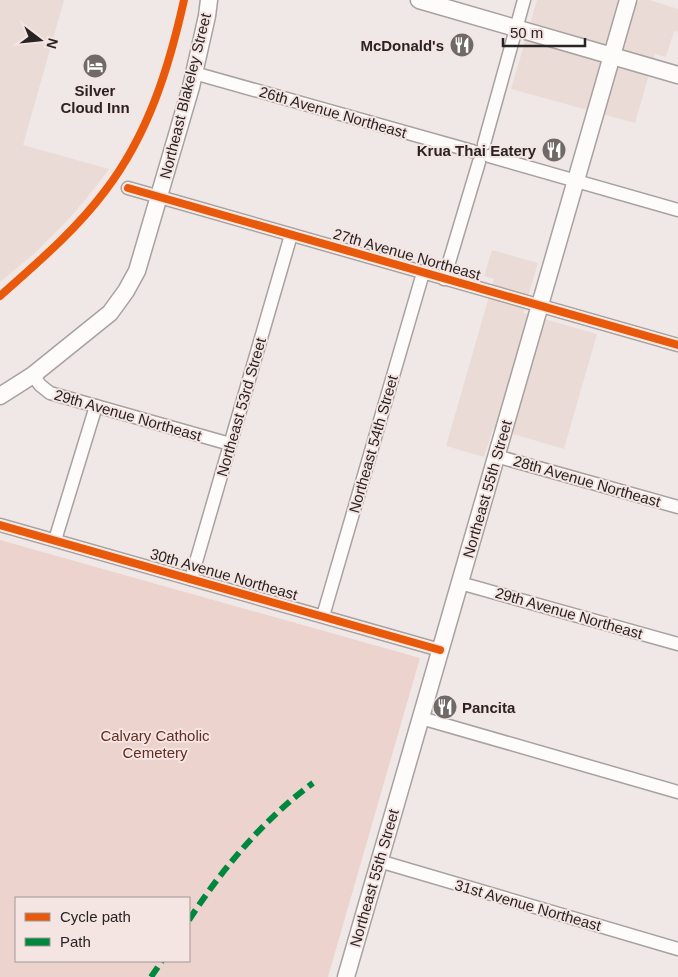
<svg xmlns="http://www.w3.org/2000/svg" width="678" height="977" font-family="Arial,sans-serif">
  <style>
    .built { fill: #ebdbd7 }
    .green { fill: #edd3cd; fill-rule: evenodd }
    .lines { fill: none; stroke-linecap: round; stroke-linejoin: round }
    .minor-casing { stroke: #a7a1a0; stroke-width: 15 }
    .major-casing { stroke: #a7a1a0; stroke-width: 19 }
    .minor { stroke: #fdfcfb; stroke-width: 12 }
    .major { stroke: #fdfcfb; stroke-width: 16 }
    .quiet { stroke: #00873e; stroke-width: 6; stroke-dasharray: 12 6; stroke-linecap: butt }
    .cycleway-casing { stroke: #f4e5e2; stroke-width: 11 }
    .cycleway { stroke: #e8590c; stroke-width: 8 }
    .labels { text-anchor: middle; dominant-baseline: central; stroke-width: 4; stroke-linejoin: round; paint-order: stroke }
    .poi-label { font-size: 15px; font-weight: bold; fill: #292423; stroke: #f4e5e2; text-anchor: end }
    .street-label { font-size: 15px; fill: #292423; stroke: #f4e5e2 }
    .park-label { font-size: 15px; fill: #642d22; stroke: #f4e5e2 }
  </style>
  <rect width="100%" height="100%" fill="#f0e8e6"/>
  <g class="built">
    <path d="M 0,0 L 64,0 L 23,145 L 109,169 L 86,199 L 66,222 L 35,253 L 0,282 Z"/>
    <path d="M 537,0 L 634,0 L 639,1 L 640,0 L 649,0 L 678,9 L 678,32 L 674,31 L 666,57 L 655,54 L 635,123 L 511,89 Z"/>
    <path d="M 492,250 L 538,263 L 523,313 L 597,334 L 564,449 L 493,428 L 484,457 L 446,446 L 494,279 L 484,276 Z"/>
  </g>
  <path class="green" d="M 0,540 L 420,658 L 328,977 L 0,977 ZM 16,898 L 189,898 L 189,961 L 16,961 Z"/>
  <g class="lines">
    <defs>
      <g id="minor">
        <path d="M 194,73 L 472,151"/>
        <path d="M 484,144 L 524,0"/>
        <path d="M 489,156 L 678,210"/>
        <path d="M 128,188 L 678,345"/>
        <path d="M 444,279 L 479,162"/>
        <path d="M 33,375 L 40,385 L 50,393 L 230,444"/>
        <path d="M 496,456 L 678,507"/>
        <path d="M 0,525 L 440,650"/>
        <path d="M 55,540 L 96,406"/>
        <path d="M 191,579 L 291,235"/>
        <path d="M 460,583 L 678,644"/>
        <path d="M 323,616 L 423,273"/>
        <path d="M 421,718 L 678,792"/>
        <path d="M 379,861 L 678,949"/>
      </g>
      <g id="major">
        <path d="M 419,0 L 678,75"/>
        <path d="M 0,396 L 33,375 L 110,313 L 126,291 L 137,271 L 191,87 L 207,16 L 209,0"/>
        <path d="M 346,977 L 628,0"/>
      </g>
    </defs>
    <use href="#minor" class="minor-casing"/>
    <use href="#major" class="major-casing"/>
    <use href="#minor" class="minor"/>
    <use href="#major" class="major"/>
    <g class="quiet">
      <path d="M 189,920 C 222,869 264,819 313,783"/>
      <path d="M 151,977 L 162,961"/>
    </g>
    <defs>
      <g id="cycleway">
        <path d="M 128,188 L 678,345"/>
        <path d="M 0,296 C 37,263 75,231 105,191 C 148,135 169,68 184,0"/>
        <path d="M 0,525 L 440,650"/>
      </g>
    </defs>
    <use href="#cycleway" class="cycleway-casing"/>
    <use href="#cycleway" class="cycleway"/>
  </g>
  <defs>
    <symbol id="restaurant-disc" viewBox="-11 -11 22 22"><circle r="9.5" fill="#6f6967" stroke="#f4e5e2"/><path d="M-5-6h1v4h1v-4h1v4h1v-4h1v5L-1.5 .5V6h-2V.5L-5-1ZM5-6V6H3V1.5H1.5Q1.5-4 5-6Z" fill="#fff"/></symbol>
    <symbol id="hotel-disc" viewBox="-11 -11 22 22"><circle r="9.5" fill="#6f6967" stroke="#f4e5e2"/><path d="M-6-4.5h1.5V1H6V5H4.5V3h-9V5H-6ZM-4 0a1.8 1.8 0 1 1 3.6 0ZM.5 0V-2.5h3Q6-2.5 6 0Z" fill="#fff"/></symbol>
  </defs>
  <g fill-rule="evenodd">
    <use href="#restaurant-disc" x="448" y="31" width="28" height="28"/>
    <use href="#hotel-disc" x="81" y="52" width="28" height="28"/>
    <use href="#restaurant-disc" x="540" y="136" width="28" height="28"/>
    <use href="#restaurant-disc" x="431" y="693" width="28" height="28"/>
  </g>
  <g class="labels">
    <g class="poi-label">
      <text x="444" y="45">McDonald's</text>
      <text x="95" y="90" text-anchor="middle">Silver<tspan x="95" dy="17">Cloud Inn</tspan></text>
      <text x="536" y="150">Krua Thai Eatery</text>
      <text x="462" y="707" text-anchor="start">Pancita</text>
    </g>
    <g class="street-label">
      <text transform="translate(185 96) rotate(-76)">Northeast Blakeley Street</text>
      <text transform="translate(333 112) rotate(16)">26th Avenue Northeast</text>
      <text transform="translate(407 254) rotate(16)">27th Avenue Northeast</text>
      <text transform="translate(241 407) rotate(-74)">Northeast 53rd Street</text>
      <text transform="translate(128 415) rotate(16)">29th Avenue Northeast</text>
      <text transform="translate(373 444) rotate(-74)">Northeast 54th Street</text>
      <text transform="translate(587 481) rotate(16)">28th Avenue Northeast</text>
      <text transform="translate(487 489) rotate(-74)">Northeast 55th Street</text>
      <text transform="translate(224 574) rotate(16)">30th Avenue Northeast</text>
      <text transform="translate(569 613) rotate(16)">29th Avenue Northeast</text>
      <text transform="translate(374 878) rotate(-74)">Northeast 55th Street</text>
      <text transform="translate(528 905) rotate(16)">31st Avenue Northeast</text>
    </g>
    <g class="park-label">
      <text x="155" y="735">Calvary Catholic<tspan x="155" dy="17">Cemetery</tspan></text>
    </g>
  </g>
  <rect x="15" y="897" width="175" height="65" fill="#f4e5e2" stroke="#a39896"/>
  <rect x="25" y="913" width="25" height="8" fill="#e8590c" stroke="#a39896"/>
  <text x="60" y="922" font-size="15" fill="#292423">Cycle path</text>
  <rect x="25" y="938" width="25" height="8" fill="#00873e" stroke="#a39896"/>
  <text x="60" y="947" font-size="15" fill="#292423">Path</text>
  <g transform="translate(40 40) rotate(106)" stroke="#f4e5e2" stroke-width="4" paint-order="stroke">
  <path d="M0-4L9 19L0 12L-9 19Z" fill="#292423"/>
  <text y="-8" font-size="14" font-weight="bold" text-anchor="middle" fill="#292423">N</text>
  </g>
  <path d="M503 38v8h82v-8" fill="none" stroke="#292423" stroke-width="2.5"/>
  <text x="510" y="38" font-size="15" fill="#292423" stroke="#f4e5e2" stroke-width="4" paint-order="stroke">50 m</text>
</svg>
